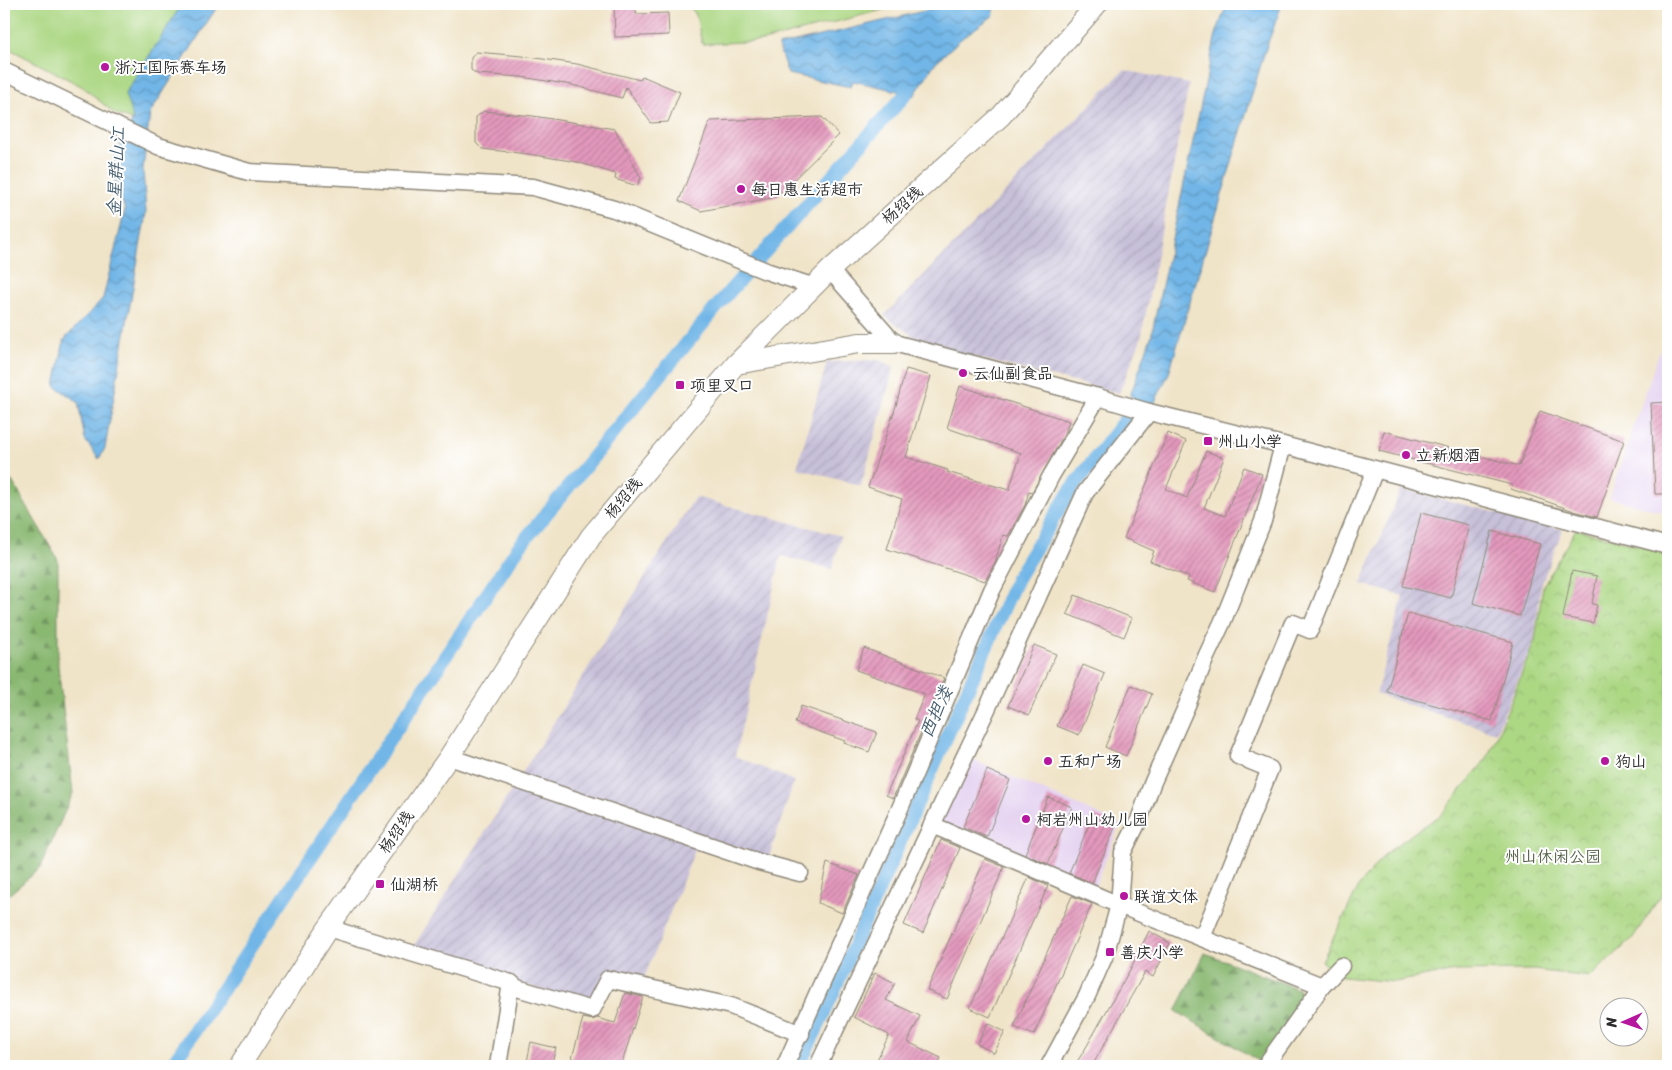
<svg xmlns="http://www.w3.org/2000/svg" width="1672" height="1070" font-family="Sriracha,'LXGW WenKai TC',sans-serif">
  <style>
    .built { fill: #e5d3f1 }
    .industrial { fill: url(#industrial-furrows) }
    .green { fill: #acd783; stroke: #6c8157 }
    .forest { fill: url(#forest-firs); stroke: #5a724e }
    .park { fill: url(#park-crowns); stroke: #6c8157 }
    .water { fill: url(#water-waves); stroke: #4e7089 }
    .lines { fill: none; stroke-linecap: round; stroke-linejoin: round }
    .canal { stroke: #71b6e7; stroke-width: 14 }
    .building { fill: url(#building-hatch) }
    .minor-casing { stroke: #8e887a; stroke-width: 19 }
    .major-casing { stroke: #8e887a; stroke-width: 22 }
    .minor { stroke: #fff; stroke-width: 16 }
    .major { stroke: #fff; stroke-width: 20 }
    .poi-dot { fill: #b5179e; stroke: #fff; stroke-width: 2 }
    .labels { text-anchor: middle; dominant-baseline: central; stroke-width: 4; stroke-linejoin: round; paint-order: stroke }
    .poi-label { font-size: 16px; fill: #2b2b2b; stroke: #fff; text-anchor: start }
    .street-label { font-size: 16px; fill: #2b2b2b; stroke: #fff }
    .park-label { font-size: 16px; fill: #525f45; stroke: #fff }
    .water-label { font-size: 18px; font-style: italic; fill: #445c6d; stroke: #fff }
  </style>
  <defs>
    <pattern id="industrial-furrows" width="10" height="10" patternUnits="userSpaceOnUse" patternTransform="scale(1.25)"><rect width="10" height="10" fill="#c7c0d9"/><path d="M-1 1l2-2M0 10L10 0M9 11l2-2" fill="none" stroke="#aba5ba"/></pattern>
    <pattern id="forest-firs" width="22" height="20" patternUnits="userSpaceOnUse" patternTransform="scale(1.25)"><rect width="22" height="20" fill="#89b871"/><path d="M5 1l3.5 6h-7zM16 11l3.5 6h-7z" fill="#70965d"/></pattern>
    <pattern id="park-crowns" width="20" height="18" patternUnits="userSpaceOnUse" patternTransform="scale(1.25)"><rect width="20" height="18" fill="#acd783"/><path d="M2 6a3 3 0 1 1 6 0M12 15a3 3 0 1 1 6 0" fill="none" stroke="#94b971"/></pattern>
    <pattern id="water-waves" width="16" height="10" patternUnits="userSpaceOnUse" patternTransform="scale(1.25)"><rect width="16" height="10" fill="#71b6e7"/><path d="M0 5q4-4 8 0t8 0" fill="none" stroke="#5d94bb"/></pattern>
    <pattern id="building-hatch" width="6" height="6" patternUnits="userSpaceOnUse" patternTransform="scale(1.25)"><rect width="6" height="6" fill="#e499bd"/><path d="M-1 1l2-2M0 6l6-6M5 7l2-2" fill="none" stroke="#b97d9a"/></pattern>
  </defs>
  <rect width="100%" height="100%" fill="#fff"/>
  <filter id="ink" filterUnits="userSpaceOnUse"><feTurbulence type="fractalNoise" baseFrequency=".02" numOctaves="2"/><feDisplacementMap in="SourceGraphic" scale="10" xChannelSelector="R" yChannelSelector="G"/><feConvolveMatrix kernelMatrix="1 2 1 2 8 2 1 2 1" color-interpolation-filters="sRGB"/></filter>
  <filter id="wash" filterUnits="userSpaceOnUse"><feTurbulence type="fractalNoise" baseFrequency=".0096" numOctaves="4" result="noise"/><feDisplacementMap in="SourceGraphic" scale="20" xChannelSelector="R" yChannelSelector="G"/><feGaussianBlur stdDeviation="1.12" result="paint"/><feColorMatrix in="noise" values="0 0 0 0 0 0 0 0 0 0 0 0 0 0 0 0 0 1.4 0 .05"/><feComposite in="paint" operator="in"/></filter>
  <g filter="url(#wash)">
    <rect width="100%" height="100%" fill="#f0e4c8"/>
    <g class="built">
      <path d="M 1668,349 L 1668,513 L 1609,498 L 1660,350 Z"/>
      <path d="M 969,758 L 1120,824 L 1094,889 L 940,824 Z"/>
    </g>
    <g class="industrial">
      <path d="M 1124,70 L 1189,84 L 1141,339 L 1119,393 L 928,346 L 884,316 Z"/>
      <path d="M 879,360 L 894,367 L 861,486 L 797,468 L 827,362 Z"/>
      <path d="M 1401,489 L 1563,529 L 1541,585 L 1534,640 L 1496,733 L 1376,694 L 1403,596 L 1361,584 Z"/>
      <path d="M 695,497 L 841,536 L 832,569 L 781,556 L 735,756 L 794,781 L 769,857 L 700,837 L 643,981 L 607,973 L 591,1006 L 412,949 Z"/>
    </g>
    <g class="green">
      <path d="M 4,4 L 203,4 L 136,122 L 114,113 L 83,87 L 4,46 Z"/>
      <path d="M 688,4 L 905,4 L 763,41 L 702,44 L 696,15 Z"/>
    </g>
    <g class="forest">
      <path d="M 4,477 L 12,481 L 58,560 L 58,666 L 73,793 L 40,868 L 4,899 Z"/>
      <path d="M 1205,953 L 1298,989 L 1304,999 L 1260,1062 L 1176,1011 Z"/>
    </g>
    <path class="park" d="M 1576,529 L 1668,553 L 1668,885 L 1632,939 L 1590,977 L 1534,970 L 1455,971 L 1394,982 L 1333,976 L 1322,961 L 1359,886 L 1384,855 L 1412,834 L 1441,815 L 1487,758 L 1498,734 L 1535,640 L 1543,586 Z"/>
    <g class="water">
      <path d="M 182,4 L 223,4 L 215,10 L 150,113 L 143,169 L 146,213 L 105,448 L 99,459 L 85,440 L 78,402 L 55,386 L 64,340 L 103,298 L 125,210 L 114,179 L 114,158 L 133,119 L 125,94 Z"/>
      <path d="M 953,4 L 992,4 L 994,15 L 962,38 L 935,63 L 914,96 L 898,91 L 853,81 L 851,87 L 788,74 L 778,46 Z"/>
      <path d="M 1227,4 L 1282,4 L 1264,54 L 1169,373 L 1153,406 L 1130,396 L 1151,337 L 1216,34 Z"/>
    </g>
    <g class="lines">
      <g class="canal">
        <path d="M 171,1066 L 518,548 L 729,292 L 906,94"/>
        <path d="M 798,1066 L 820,1022 L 1017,578 L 1071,490 L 1140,400"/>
      </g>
    </g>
    <g id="blocks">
      <g class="building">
        <path d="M 614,4 L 636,4 L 636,14 L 668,13 L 669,35 L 615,37 Z"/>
        <path d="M 476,52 L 522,56 L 577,64 L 640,80 L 642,76 L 680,92 L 668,122 L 651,123 L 626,87 L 622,98 L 572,85 L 521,77 L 477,74 L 471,70 L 471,58 Z"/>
        <path d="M 484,111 L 533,116 L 615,129 L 641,178 L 637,186 L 615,179 L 616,174 L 577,162 L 528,154 L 482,149 L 476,143 L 476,117 Z"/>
        <path d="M 822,117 L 839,135 L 776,197 L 701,211 L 679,201 L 710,121 Z"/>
        <path d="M 906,369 L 931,376 L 906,457 L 948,470 L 947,472 L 1009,490 L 1021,453 L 947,428 L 960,386 L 1069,421 L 1066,431 L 1032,492 L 1029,491 L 1025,505 L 1008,536 L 1003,535 L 995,562 L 985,581 L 887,549 L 902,499 L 868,487 L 895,409 Z"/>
        <path d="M 1668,402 L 1668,494 L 1655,494 L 1651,403 Z"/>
        <path d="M 1540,411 L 1624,441 L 1597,517 L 1574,511 L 1511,489 L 1512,485 L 1379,451 L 1384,431 L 1519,466 Z"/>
        <path d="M 1168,433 L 1186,441 L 1166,489 L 1187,498 L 1206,451 L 1224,458 L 1204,508 L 1225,516 L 1244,467 L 1262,474 L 1215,592 L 1187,581 L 1189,577 L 1150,561 L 1154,551 L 1124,538 Z"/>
        <path d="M 1421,513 L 1469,525 L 1451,598 L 1403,586 Z"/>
        <path d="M 1492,531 L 1540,544 L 1520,616 L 1473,603 Z"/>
        <path d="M 1572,571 L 1597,576 L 1592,604 L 1597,605 L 1593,623 L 1563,617 Z"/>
        <path d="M 1075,595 L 1132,618 L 1124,637 L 1067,614 Z"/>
        <path d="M 1408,613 L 1513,642 L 1492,721 L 1387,692 Z"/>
        <path d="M 1034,645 L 1056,654 L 1029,715 L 1008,706 Z"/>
        <path d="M 864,648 L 944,678 L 893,798 L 886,795 L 918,721 L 914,719 L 925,694 L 856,670 Z"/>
        <path d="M 1083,665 L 1105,674 L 1079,735 L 1057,726 Z"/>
        <path d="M 1131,685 L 1152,694 L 1126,756 L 1105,747 Z"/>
        <path d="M 801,706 L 877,732 L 869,752 L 844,743 L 845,741 L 795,723 Z"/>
        <path d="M 987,770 L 1010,780 L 987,837 L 963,827 Z"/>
        <path d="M 1048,797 L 1072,807 L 1048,864 L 1025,854 Z"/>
        <path d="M 1093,815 L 1116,825 L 1092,883 L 1069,873 Z"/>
        <path d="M 941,840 L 960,848 L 923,933 L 904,925 Z"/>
        <path d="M 985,859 L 1004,867 L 947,999 L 927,990 Z"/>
        <path d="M 827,863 L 859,875 L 842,913 L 818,903 Z"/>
        <path d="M 1029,877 L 1048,886 L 990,1017 L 970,1008 Z"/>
        <path d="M 1072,896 L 1092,904 L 1034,1035 L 1014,1027 Z"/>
        <path d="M 1149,931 L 1170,943 L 1153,977 L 1145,972 L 1092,1066 L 1074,1066 L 1084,1051 L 1132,966 Z"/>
        <path d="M 875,973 L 895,983 L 886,1000 L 920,1016 L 908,1042 L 941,1058 L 937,1066 L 874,1066 L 889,1035 L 854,1017 Z"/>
        <path d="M 625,993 L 643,997 L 621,1066 L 603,1066 L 572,1058 L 583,1018 L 593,1020 L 597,1018 L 615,1023 Z"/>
        <path d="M 988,1023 L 1005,1032 L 994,1053 L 977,1044 Z"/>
        <path d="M 531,1042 L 556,1048 L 551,1066 L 544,1066 L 527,1062 Z"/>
      </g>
    </g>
  </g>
  <g filter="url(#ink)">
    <use href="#blocks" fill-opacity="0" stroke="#8e887a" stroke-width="1"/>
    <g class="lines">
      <defs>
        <g id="minor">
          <path d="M 4,71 L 158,146 L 249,172 L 533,187 L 614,209 L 766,271 L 815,287"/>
          <path d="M 830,270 L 894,343 L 1098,397 L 1149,412 L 1283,445 L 1668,546"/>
          <path d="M 449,757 L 759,862 L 800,873"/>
          <path d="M 932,825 L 1119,905 L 1322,986"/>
          <path d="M 328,928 L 511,983 L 517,988 L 592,1010 L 608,979 L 731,1006 L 801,1034"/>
          <path d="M 1202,938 L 1270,769 L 1238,756 L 1293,623 L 1310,630 L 1375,470"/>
          <path d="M 498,1066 L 511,983"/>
          <path d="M 785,1066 L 901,806 L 992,590 L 1051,476 L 1098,397"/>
          <path d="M 818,1066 L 988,707 L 1085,493 L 1149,412"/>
          <path d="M 1049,1066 L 1087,996 L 1105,955 L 1119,905 L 1123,852 L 1139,820 L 1152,784 L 1187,705 L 1206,657 L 1222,623 L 1263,521 L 1283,445"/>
          <path d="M 1265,1066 L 1322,986 L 1341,966"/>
        </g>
        <g id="major">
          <path d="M 736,364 L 859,343 L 894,343"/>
          <path d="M 240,1066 L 328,928 L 449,757 L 591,536 L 736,364 L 830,270 L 1001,116 L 1097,4"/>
        </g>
      </defs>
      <use href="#minor" class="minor-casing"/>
      <use href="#major" class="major-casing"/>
      <use href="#minor" class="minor"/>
      <use href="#major" class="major"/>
    </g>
  </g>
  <g class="poi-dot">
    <circle cx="105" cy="67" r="5"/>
    <circle cx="741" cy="189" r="5"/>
    <circle cx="963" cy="373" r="5"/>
    <rect x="675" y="380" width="10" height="10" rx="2.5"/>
    <rect x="1203" y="436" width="10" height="10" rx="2.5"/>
    <circle cx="1406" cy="455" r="5"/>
    <circle cx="1048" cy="761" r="5"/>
    <circle cx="1605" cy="761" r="5"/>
    <circle cx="1026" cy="819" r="5"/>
    <rect x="375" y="879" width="10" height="10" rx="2.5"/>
    <circle cx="1124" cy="896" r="5"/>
    <rect x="1105" y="947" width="10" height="10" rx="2.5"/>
  </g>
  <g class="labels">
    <g class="poi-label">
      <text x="115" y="67">浙江国际赛车场</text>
      <text x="751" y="189">每日惠生活超市</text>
      <text x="973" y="373">云仙副食品</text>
      <text x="690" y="385">项里叉口</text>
      <text x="1218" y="441">州山小学</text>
      <text x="1416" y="455">立新烟酒</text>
      <text x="1058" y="761">五和广场</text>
      <text x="1615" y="761">狗山</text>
      <text x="1036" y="819">柯岩州山幼儿园</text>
      <text x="390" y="884">仙湖桥</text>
      <text x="1134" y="896">联谊文体</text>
      <text x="1120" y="952">善庆小学</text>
    </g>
    <g class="street-label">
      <text transform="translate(902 205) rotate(-42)">杨绍线</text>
      <text transform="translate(623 498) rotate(-50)">杨绍线</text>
      <text transform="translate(396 832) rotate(-55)">杨绍线</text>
    </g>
    <g class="park-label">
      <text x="1553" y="856">州山休闲公园</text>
    </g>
    <g class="water-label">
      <text transform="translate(116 172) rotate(-87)">金星群山江</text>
      <text transform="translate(936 712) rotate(-66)">西担溇</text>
    </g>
  </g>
  <rect width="1672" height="1070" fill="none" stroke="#fff" stroke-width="20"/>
  <g transform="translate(1624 1022) rotate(268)"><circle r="24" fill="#ffffff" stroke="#aaaaaa"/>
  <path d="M0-4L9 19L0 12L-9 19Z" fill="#b5179e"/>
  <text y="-8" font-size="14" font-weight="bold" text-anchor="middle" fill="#2b2b2b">N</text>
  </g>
</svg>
